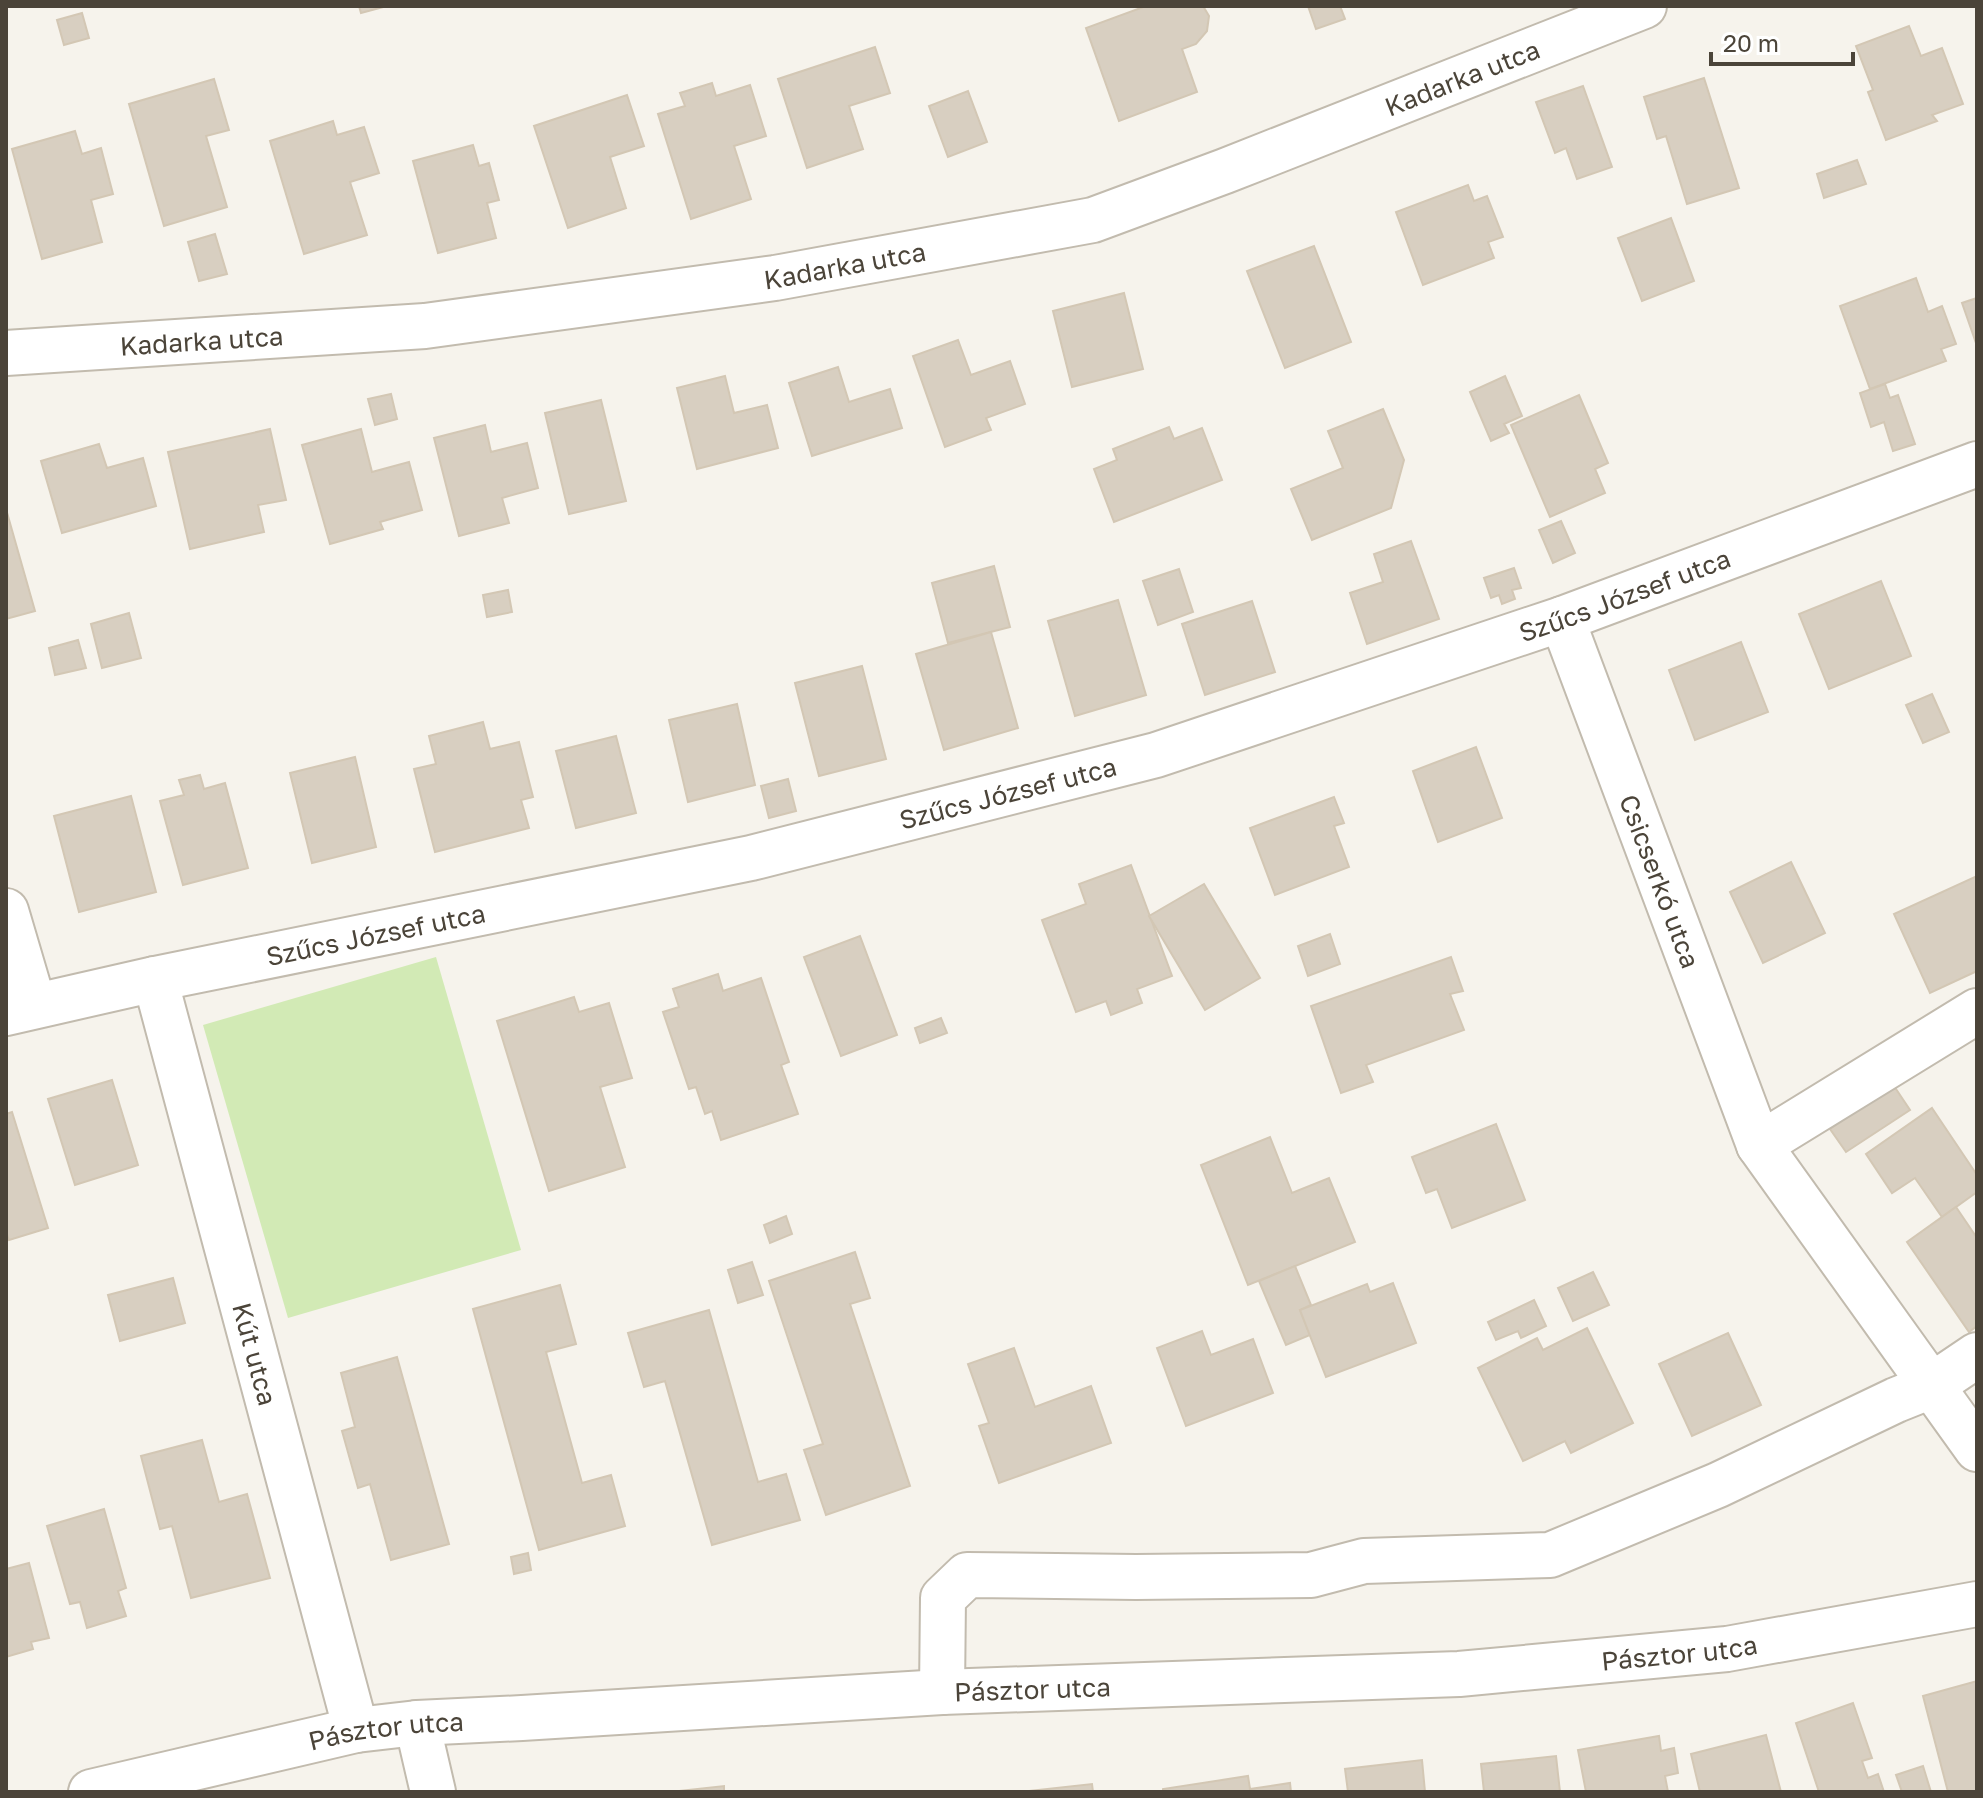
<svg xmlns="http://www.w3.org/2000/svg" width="1983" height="1798" font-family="'Golos Text',sans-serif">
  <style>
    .green { fill: #d2eab5 }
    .building { fill: #d8cfc1; stroke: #d3c7b4; stroke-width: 2 }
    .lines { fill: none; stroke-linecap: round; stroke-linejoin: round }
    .minor-casing { stroke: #c2bbae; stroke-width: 48 }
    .minor { stroke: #fff; stroke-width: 44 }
    .labels { text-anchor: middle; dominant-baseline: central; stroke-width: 6; stroke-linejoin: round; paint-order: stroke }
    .street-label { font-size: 26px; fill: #4b4439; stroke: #fff }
  </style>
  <rect width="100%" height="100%" fill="#f6f3ec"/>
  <path class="green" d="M 436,957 L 521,1250 L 288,1318 L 203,1025 Z"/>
  <g class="building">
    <path d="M 359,6 L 387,6 L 361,13 Z"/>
    <path d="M 1146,6 L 1203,6 L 1209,16 L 1207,31 L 1196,44 L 1182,49 L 1197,92 L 1119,121 L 1086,28 Z"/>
    <path d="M 1308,6 L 1340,6 L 1345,19 L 1316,29 Z"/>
    <path d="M 82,13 L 89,38 L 64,45 L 57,20 Z"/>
    <path d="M 1909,26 L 1921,56 L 1942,48 L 1963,104 L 1932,115 L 1937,121 L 1886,140 L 1868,92 L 1873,90 L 1856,46 Z"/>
    <path d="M 875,47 L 890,93 L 849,106 L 863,149 L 807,168 L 778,79 Z"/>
    <path d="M 1704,78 L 1739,188 L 1687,204 L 1666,136 L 1657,139 L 1644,97 Z"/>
    <path d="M 214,79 L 229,130 L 206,136 L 227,207 L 164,226 L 129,104 Z"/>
    <path d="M 712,83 L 716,96 L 750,85 L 766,136 L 734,146 L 751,199 L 691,219 L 658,114 L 685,106 L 680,93 Z"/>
    <path d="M 1583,86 L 1612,167 L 1577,179 L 1566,148 L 1555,153 L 1536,102 Z"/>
    <path d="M 968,91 L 987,142 L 948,157 L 929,106 Z"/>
    <path d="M 627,95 L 644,146 L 610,157 L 626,208 L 568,228 L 534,126 Z"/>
    <path d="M 333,121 L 337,135 L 364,127 L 379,173 L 350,182 L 367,235 L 304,254 L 270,141 Z"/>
    <path d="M 75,131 L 82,154 L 101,148 L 113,194 L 91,200 L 102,242 L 42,259 L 12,149 Z"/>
    <path d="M 473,145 L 479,166 L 489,163 L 499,200 L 487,203 L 496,238 L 438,253 L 413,161 Z"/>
    <path d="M 1857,160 L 1866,184 L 1824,198 L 1817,174 Z"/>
    <path d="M 1468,185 L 1474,201 L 1487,196 L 1503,237 L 1488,242 L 1494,258 L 1423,285 L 1396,212 Z"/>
    <path d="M 1671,218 L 1694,281 L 1642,301 L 1618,238 Z"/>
    <path d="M 215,234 L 227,274 L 199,281 L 188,242 Z"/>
    <path d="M 1314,246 L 1351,342 L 1285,368 L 1247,271 Z"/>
    <path d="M 1916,278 L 1928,312 L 1942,306 L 1956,344 L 1941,349 L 1946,361 L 1870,389 L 1840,306 Z"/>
    <path d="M 1124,293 L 1143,369 L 1072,387 L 1053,311 Z"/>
    <path d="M 1977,298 L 1977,346 L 1962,303 Z"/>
    <path d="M 958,340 L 971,375 L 1010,361 L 1025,404 L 986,418 L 991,430 L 945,447 L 913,356 Z"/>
    <path d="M 838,367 L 849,402 L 890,389 L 902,428 L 812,456 L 789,383 Z"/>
    <path d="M 725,376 L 734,413 L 767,405 L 778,448 L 697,469 L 677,388 Z"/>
    <path d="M 1505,376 L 1522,416 L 1504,424 L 1509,433 L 1491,441 L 1470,392 Z"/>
    <path d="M 1885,384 L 1890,398 L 1898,395 L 1915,444 L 1893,451 L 1884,422 L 1871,427 L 1860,393 Z"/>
    <path d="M 391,394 L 397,419 L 375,425 L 368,399 Z"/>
    <path d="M 1579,395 L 1608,463 L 1595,469 L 1605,493 L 1550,517 L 1511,425 Z"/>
    <path d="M 601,400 L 626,501 L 569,514 L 545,413 Z"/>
    <path d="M 1383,409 L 1404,460 L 1391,508 L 1312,540 L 1291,489 L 1343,468 L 1328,431 Z"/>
    <path d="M 485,425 L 491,452 L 527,443 L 538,488 L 502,498 L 509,523 L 459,536 L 434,438 Z"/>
    <path d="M 1169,427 L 1174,439 L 1202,428 L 1222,480 L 1114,522 L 1094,469 L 1117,460 L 1113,449 Z"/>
    <path d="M 270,429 L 286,500 L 258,505 L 264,532 L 190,549 L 168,452 Z"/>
    <path d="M 361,429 L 372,472 L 409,462 L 422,510 L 380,522 L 383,529 L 330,544 L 302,445 Z"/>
    <path d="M 99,444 L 107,468 L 143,458 L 156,506 L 62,533 L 41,461 Z"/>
    <path d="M 6,509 L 35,611 L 6,619 Z"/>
    <path d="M 1561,521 L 1575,553 L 1553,563 L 1539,530 Z"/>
    <path d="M 1411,541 L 1439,619 L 1367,644 L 1350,593 L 1383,582 L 1374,554 Z"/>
    <path d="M 994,566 L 1010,627 L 948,643 L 932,583 Z"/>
    <path d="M 1514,568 L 1521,588 L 1512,590 L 1515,599 L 1502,604 L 1499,595 L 1491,598 L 1484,578 Z"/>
    <path d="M 1179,569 L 1193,612 L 1158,625 L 1143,581 Z"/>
    <path d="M 1881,581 L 1911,656 L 1829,689 L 1799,614 Z"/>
    <path d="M 508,590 L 512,612 L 487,617 L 483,595 Z"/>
    <path d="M 1118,600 L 1146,695 L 1075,716 L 1048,621 Z"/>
    <path d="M 1252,601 L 1275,672 L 1205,695 L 1182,624 Z"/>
    <path d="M 129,613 L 141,658 L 102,668 L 91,624 Z"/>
    <path d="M 991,632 L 1018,728 L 944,750 L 916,654 Z"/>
    <path d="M 78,640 L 86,668 L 55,675 L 49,648 Z"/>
    <path d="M 1741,642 L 1768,712 L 1695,740 L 1669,670 Z"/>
    <path d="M 862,666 L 886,759 L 819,776 L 795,683 Z"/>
    <path d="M 1932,694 L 1949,732 L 1923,743 L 1906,705 Z"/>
    <path d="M 737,704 L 755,785 L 688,802 L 669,720 Z"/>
    <path d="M 483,722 L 490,749 L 519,742 L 533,797 L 521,800 L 529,828 L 435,852 L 414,769 L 436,764 L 429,736 Z"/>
    <path d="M 616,736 L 636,813 L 576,828 L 556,751 Z"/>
    <path d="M 1476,747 L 1502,818 L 1438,842 L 1413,771 Z"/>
    <path d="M 355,757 L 376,847 L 312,863 L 290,773 Z"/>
    <path d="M 200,775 L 204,789 L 225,783 L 248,868 L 183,885 L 160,801 L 184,795 L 179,780 Z"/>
    <path d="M 788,779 L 796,811 L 769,818 L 761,786 Z"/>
    <path d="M 131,796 L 156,892 L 79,912 L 54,816 Z"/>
    <path d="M 1334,797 L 1344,823 L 1334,826 L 1349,867 L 1275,895 L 1250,828 Z"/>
    <path d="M 1791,862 L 1825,933 L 1763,963 L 1730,892 Z"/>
    <path d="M 1131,865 L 1172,976 L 1137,989 L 1142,1003 L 1111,1015 L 1106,1001 L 1076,1012 L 1042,920 L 1086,904 L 1079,884 Z"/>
    <path d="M 1977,876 L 1977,971 L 1930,993 L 1894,914 Z"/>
    <path d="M 1204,884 L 1260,978 L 1205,1010 L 1149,916 Z"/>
    <path d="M 1330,934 L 1340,964 L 1308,976 L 1298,946 Z"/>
    <path d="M 860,936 L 897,1035 L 841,1056 L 804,957 Z"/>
    <path d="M 1451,957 L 1463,991 L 1450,994 L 1464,1030 L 1366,1065 L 1373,1082 L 1341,1093 L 1311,1006 Z"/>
    <path d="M 718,974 L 723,991 L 761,978 L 789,1062 L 781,1065 L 798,1114 L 721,1140 L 712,1111 L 705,1114 L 696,1087 L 689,1089 L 663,1012 L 679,1007 L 673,989 Z"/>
    <path d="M 574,997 L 579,1012 L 609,1003 L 632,1078 L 600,1087 L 625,1167 L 549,1191 L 497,1021 Z"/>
    <path d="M 941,1018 L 947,1033 L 920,1043 L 915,1028 Z"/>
    <path d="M 112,1080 L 138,1165 L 75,1185 L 48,1099 Z"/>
    <path d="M 1894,1086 L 1910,1110 L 1846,1152 L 1830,1129 Z"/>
    <path d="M 1932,1108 L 1977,1175 L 1977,1192 L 1942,1217 L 1915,1178 L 1892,1193 L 1866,1154 Z"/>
    <path d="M 12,1112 L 48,1228 L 9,1240 L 6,1232 L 6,1114 Z"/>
    <path d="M 1496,1124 L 1525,1200 L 1452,1228 L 1437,1189 L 1426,1193 L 1412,1157 Z"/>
    <path d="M 1270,1137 L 1292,1193 L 1329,1178 L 1355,1242 L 1248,1285 L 1201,1165 Z"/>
    <path d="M 1956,1207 L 1977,1238 L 1977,1326 L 1969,1332 L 1907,1242 Z"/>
    <path d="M 786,1216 L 792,1234 L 770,1243 L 764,1225 Z"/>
    <path d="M 855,1252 L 870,1298 L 850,1304 L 910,1486 L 826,1515 L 804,1450 L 823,1444 L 769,1281 Z"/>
    <path d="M 752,1262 L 763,1295 L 738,1303 L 728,1270 Z"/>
    <path d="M 1295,1266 L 1311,1305 L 1300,1310 L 1310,1335 L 1286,1345 L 1259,1281 Z"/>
    <path d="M 1593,1272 L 1609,1305 L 1573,1321 L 1558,1288 Z"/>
    <path d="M 173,1278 L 185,1323 L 120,1341 L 108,1295 Z"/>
    <path d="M 1393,1283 L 1416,1343 L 1326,1377 L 1300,1310 L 1367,1284 L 1370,1292 Z"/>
    <path d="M 560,1285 L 576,1344 L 546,1352 L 582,1483 L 611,1475 L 625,1526 L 539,1550 L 473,1309 Z"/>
    <path d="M 1534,1300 L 1546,1326 L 1521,1338 L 1518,1331 L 1496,1340 L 1488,1322 Z"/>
    <path d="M 709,1310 L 758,1482 L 786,1474 L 800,1520 L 712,1545 L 665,1381 L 644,1387 L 628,1333 Z"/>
    <path d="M 1587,1328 L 1633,1423 L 1571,1453 L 1565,1441 L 1523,1461 L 1478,1368 L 1537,1338 L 1543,1350 Z"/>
    <path d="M 1202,1331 L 1211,1355 L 1253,1339 L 1273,1393 L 1186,1426 L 1157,1348 Z"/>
    <path d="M 1728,1333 L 1761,1405 L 1692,1436 L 1659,1364 Z"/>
    <path d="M 1014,1348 L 1035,1407 L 1091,1386 L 1111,1443 L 999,1483 L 979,1426 L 989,1423 L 968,1364 Z"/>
    <path d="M 397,1357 L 449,1544 L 391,1560 L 370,1484 L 358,1488 L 342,1431 L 355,1427 L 341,1373 Z"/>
    <path d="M 202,1440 L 219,1502 L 247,1494 L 270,1578 L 191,1598 L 172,1526 L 160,1529 L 141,1456 Z"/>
    <path d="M 104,1509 L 126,1588 L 118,1591 L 126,1616 L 87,1628 L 80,1602 L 70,1604 L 47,1526 Z"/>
    <path d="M 528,1553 L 531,1570 L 514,1574 L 511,1557 Z"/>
    <path d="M 29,1563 L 49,1638 L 31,1642 L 33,1649 L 6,1657 L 6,1569 Z"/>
    <path d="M 1977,1681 L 1977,1792 L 1948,1792 L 1923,1696 Z"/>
    <path d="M 1853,1703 L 1872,1758 L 1862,1761 L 1868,1778 L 1878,1774 L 1884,1792 L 1819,1792 L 1796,1723 Z"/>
    <path d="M 1766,1735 L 1781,1792 L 1700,1792 L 1691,1754 Z"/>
    <path d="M 1659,1736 L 1661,1751 L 1674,1748 L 1678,1773 L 1665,1776 L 1668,1792 L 1586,1792 L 1578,1750 Z"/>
    <path d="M 1556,1756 L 1560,1792 L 1484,1792 L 1481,1764 Z"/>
    <path d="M 1422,1760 L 1425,1792 L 1348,1792 L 1345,1769 Z"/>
    <path d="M 1923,1766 L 1931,1792 L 1902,1792 L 1896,1775 Z"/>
    <path d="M 1248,1776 L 1250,1789 L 1290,1783 L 1291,1792 L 1163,1792 L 1163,1789 Z"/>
    <path d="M 1092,1784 L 1093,1792 L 1020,1792 Z"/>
    <path d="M 724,1786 L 724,1792 L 670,1792 Z"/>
  </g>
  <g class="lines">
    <defs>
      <g id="minor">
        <path id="s1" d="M 6,353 L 425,326 L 775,278 L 1093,220 L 1225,171 L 1644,6"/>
        <path id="s2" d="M 1562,619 L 1759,1145 L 1977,1449"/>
        <path d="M 6,911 L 34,1006"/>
        <path id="s3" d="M 155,979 L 356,1730"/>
        <path id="s4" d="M 6,1013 L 155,979 L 751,858 L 1156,755 L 1562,619 L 1977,464"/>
        <path d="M 1759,1145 L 1977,1011"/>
        <path d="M 942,1692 L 943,1598 L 967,1575 L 1136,1577 L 1311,1575 L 1364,1561 L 1550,1555 L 1718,1485 L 1896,1400 L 1931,1386 L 1977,1355"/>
        <path d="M 417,1723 L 433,1792"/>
        <path id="s5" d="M 91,1792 L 356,1730 L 417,1723 L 522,1718 L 942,1692 L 1459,1674 L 1727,1649 L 1977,1604"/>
      </g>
    </defs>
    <use href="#minor" class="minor-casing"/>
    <use href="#minor" class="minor"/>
  </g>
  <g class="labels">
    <g class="street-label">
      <text stroke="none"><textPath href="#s1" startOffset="1492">Kadarka utca</textPath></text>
      <text stroke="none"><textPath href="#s1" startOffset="844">Kadarka utca</textPath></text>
      <text stroke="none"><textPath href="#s1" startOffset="196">Kadarka utca</textPath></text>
      <text stroke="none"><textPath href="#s4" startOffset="1674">Szűcs József utca</textPath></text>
      <text stroke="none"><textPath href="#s4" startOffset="1026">Szűcs József utca</textPath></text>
      <text stroke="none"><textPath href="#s2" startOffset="280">Csicserkó utca</textPath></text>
      <text stroke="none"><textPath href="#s4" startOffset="378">Szűcs József utca</textPath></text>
      <text stroke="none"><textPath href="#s3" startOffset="388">Kút utca</textPath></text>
      <text stroke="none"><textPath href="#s5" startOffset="1598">Pásztor utca</textPath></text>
      <text stroke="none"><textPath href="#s5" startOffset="950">Pásztor utca</textPath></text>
      <text stroke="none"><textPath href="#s5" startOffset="302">Pásztor utca</textPath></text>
    </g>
  </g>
  <rect width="1983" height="1798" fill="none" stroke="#4b4439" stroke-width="16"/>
  <path d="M1711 52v12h142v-12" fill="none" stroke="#4b4439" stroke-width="4"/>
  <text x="1723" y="52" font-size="24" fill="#4b4439" stroke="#ffffff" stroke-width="6" paint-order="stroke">20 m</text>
</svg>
